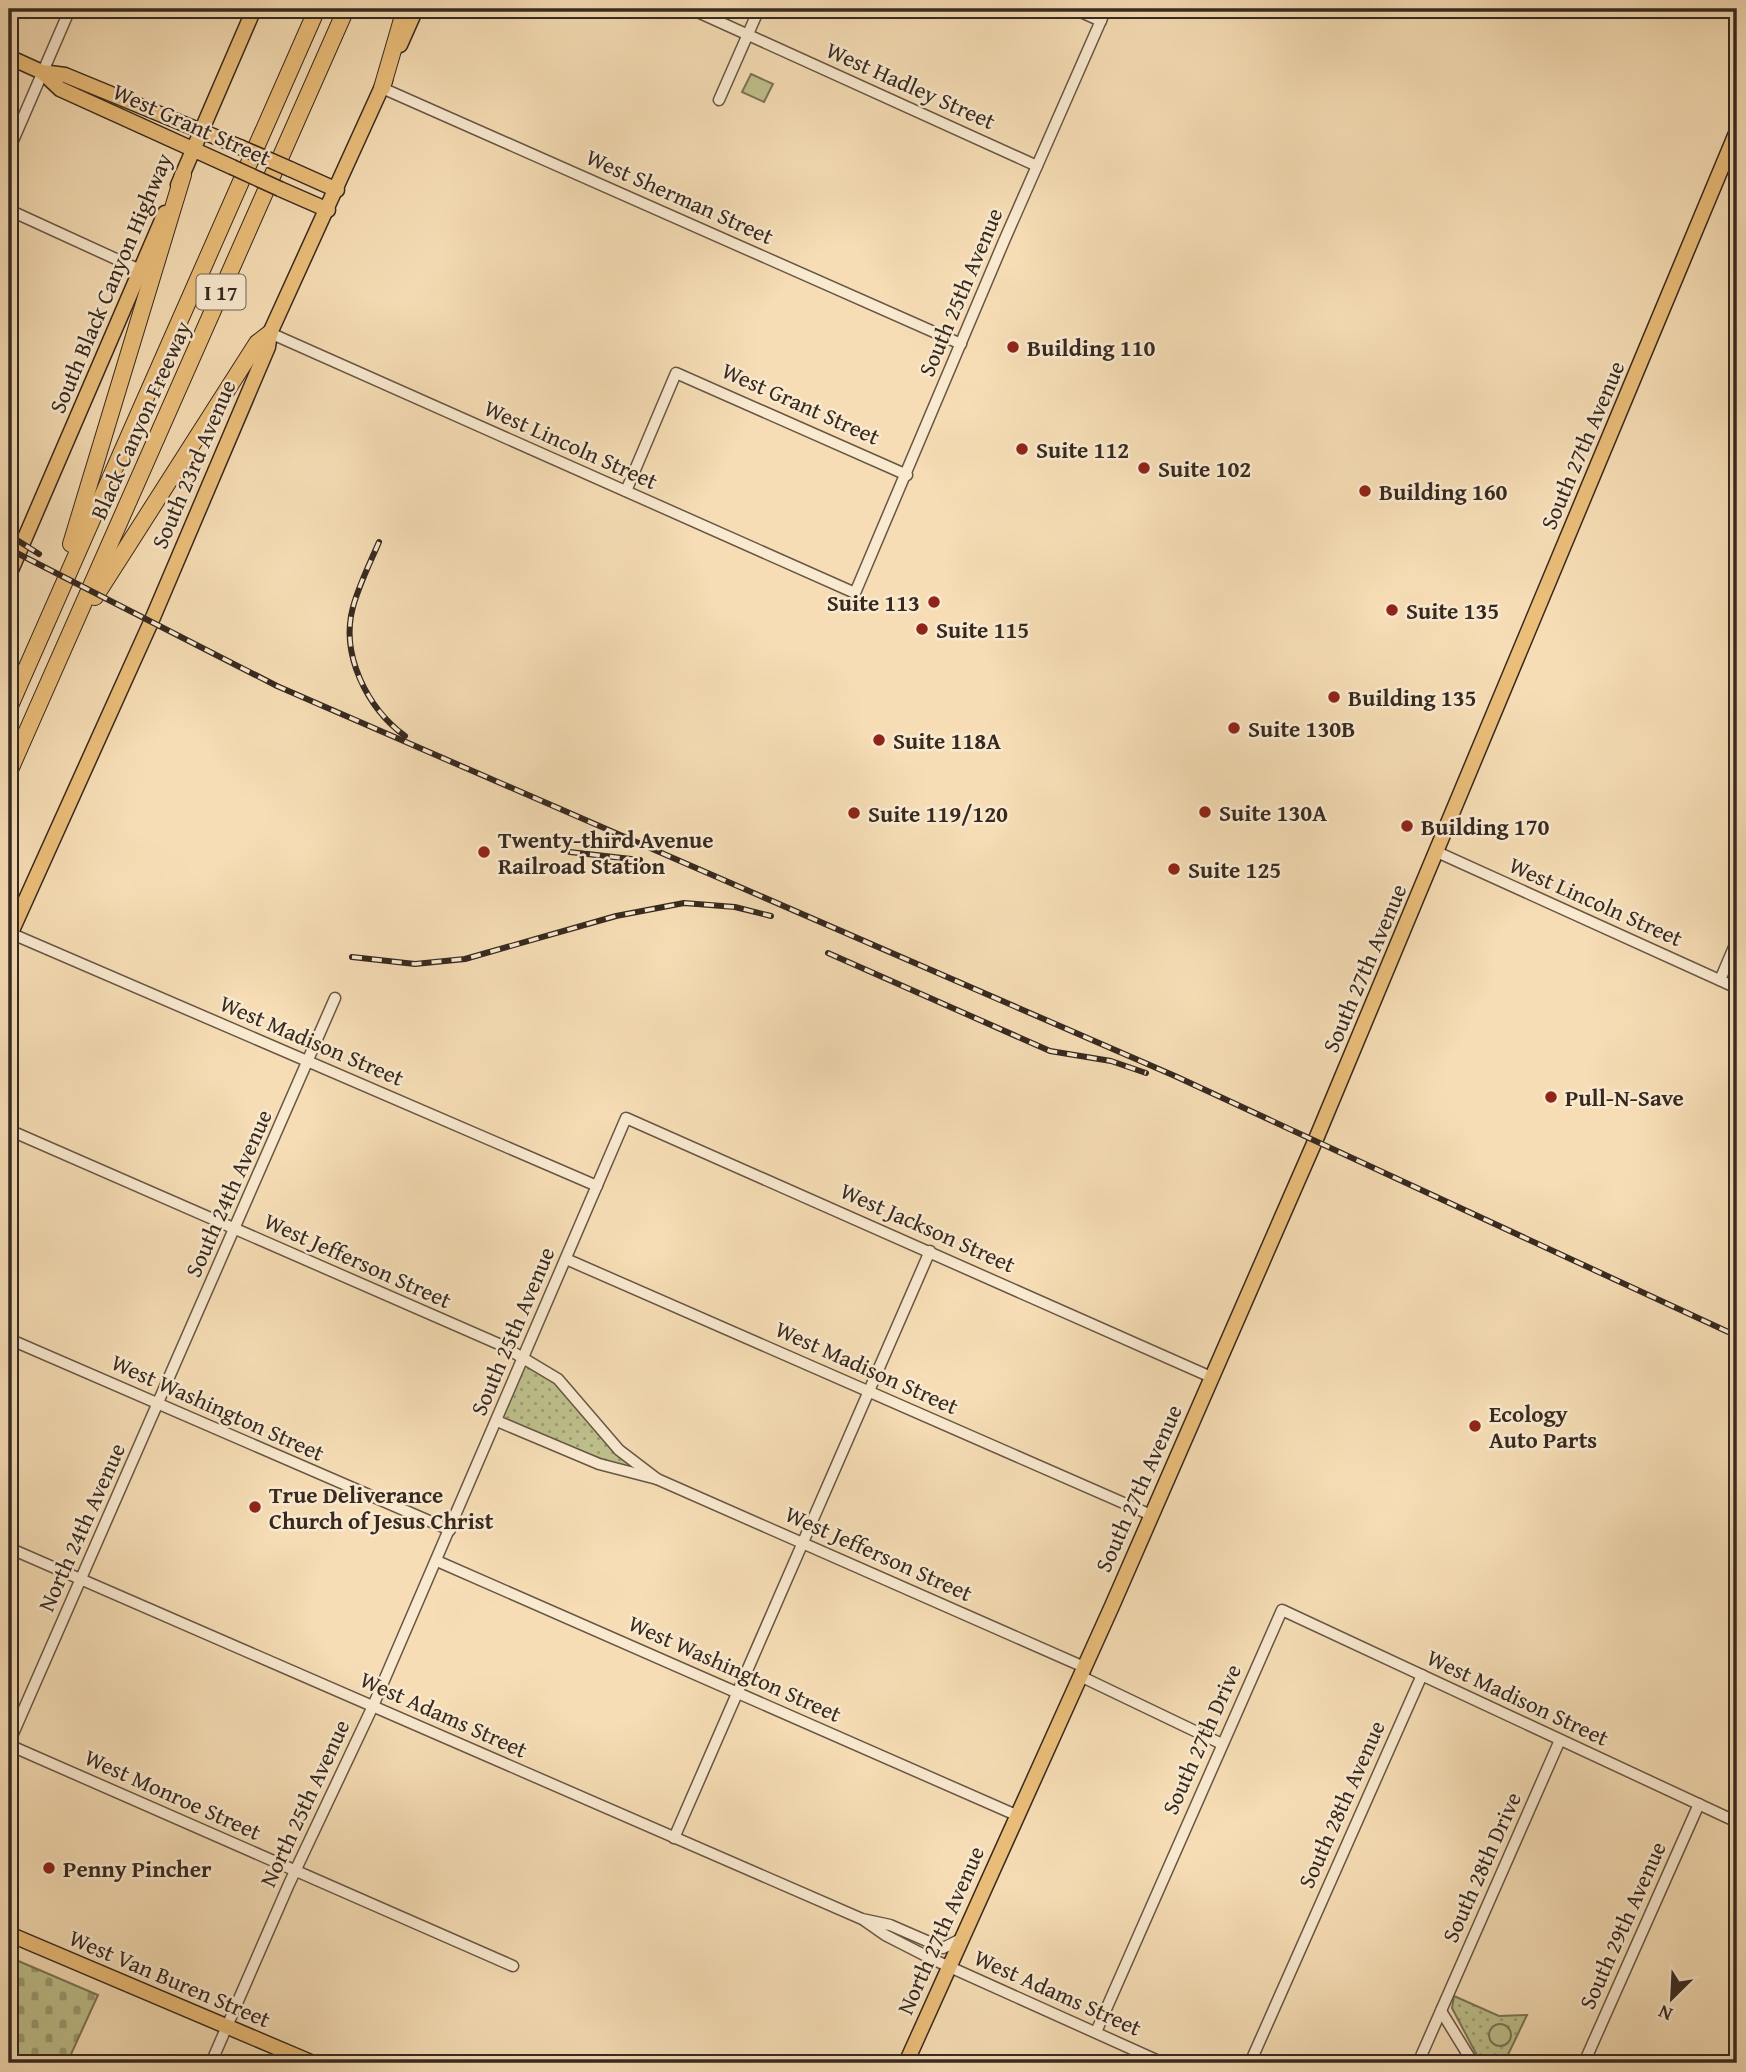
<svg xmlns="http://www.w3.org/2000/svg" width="1746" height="2072" font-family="'Gentium Book Plus',serif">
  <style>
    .cemetery { fill: url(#cemetery-stones); stroke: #7a7456; stroke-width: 2 }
    .park { fill: url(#park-dots); stroke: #7a7456; stroke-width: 2 }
    .pitch { fill: #bec08c; stroke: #7a7456; stroke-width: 2 }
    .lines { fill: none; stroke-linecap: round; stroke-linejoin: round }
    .minor-casing { stroke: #675645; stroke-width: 13 }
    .major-casing { stroke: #372920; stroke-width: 17 }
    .highway-casing { stroke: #372920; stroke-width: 18 }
    .minor { stroke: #f9e9cf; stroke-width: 10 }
    .major { stroke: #ebbe7a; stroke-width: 14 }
    .highway { stroke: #ebbe7a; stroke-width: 16 }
    .rail-casing { stroke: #372920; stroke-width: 6 }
    .rail { stroke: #f9e9cf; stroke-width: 3.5; stroke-dasharray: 10; stroke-linecap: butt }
    .major-bridge-casing { stroke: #372920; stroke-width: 17; stroke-linecap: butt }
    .major-bridge { stroke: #ebbe7a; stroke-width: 14 }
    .poi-dot { fill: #8f2418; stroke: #f9e9cf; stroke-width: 2.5 }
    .labels { text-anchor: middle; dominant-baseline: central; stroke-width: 5; stroke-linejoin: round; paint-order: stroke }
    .shield { fill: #f9e9cf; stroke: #716354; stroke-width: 2 }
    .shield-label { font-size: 21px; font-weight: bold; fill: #372920 }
    .street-label { font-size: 23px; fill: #372920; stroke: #f9e9cf }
    .poi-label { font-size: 23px; font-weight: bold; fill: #372920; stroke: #f9e9cf; text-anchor: start }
  </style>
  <defs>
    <pattern id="cemetery-stones" width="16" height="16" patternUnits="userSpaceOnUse" patternTransform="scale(1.75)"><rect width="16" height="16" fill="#bec08c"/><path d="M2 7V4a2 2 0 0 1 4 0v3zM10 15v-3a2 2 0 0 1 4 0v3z" fill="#9b9c72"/></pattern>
    <pattern id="park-dots" width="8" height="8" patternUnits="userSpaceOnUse" patternTransform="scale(1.75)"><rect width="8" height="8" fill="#bec08c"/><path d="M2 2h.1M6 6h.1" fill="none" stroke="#9b9c72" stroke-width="1.8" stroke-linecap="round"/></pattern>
  </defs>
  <rect width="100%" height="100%" fill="#f6ddb5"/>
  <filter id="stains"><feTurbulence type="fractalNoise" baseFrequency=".00286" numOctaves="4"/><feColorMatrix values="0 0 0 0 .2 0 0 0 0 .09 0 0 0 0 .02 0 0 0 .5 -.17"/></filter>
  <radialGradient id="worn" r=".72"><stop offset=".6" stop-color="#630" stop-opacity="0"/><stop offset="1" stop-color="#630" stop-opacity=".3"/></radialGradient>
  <path class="cemetery" d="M 9,1957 L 98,1995 L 67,2063 L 9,2063 Z"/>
  <g class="park">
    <path d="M 524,1357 L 544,1368 L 619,1450 L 657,1479 L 497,1421 Z"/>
    <path d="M 1454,1996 L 1499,2016 L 1527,2015 L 1504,2063 L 1481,2063 L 1452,2008 Z"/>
  </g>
  <g class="pitch">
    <path d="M 751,74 L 773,84 L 764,102 L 742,92 Z"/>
    <circle cx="1500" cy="2035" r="11"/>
  </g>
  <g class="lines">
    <defs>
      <g id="minor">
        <path d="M 691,9 L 1037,166"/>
        <path d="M 1074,9 L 1101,21"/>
        <path d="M 382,88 L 961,344"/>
        <path d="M 719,100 L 759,9"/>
        <path d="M 9,150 L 70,9"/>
        <path d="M 9,210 L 140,270"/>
        <path d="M 270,333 L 855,593 L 1004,241 L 1106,9"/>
        <path d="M 626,491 L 676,373 L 907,475"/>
        <path d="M 1437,852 L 1737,988"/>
        <path d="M 10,933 L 597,1186"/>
        <path d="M 1720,980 L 1737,940"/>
        <path d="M 9,1130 L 501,1345 L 558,1379 L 619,1450 L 657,1479"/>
        <path d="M 566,1259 L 1151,1515"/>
        <path d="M 9,1339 L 450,1530"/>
        <path d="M 497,1421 L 599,1464 L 657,1479 L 1084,1667"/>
        <path d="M 9,1548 L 862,1919 L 890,1925 L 943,1948 L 961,1939"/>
        <path d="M 437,1561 L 1016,1815"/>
        <path d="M 1080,1676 L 1222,1744"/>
        <path d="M 9,1743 L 335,998"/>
        <path d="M 9,1745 L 513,1966"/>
        <path d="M 674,1838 L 930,1251"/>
        <path d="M 865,1921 L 885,1935 L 932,1959 L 1163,2063"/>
        <path d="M 1441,2011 L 1473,2063"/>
        <path d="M 1096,2032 L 1282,1610 L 1737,1822"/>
        <path d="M 211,2063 L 289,1884 L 373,1706 L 626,1118 L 1211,1377"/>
        <path d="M 1250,2063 L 1422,1675"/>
        <path d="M 1418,2063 L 1560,1740"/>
        <path d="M 1584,2063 L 1699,1804"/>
      </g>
      <g id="major">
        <path d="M 400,45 L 416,9"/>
        <path d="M 9,57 L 42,72 L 65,75 L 240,147"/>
        <path d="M 42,72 L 60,89 L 232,167"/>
        <path d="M 290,169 L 337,190"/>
        <path d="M 178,185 L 254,9"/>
        <path d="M 280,189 L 328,210"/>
        <path d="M 9,575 L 165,213"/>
        <path d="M 9,937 L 151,622 L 268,347 L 270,333 L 385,80"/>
        <path d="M 9,1934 L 313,2063"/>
        <path d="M 906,2063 L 1112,1606 L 1316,1139 L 1737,131"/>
      </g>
      <g id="highway">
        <path d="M 253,12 L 255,9"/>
        <path d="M 382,88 L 405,9"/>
        <path d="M 71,544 L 183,175"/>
        <path d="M 95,597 L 257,343 L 270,333"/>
        <path d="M 9,708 L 317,9"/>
        <path d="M 9,772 L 346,9"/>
      </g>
    </defs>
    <use href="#minor" class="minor-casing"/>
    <use href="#major" class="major-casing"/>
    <use href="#highway" class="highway-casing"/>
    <use href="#minor" class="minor"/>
    <use href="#major" class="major"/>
    <use href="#highway" class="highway"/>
    <defs>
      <g id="rail">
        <path d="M 9,535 L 39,554"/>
        <path d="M 379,542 C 370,563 359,585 353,607 C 340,654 367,708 405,736"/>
        <path d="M 9,549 L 277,686 L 1175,1076 L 1737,1336"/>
        <path d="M 570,852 L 640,860"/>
        <path d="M 828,953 L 1050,1051 L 1111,1061 L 1146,1073"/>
        <path d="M 352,957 L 415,964 L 465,959 L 616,916 L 684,903 L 735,907 L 771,916"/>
      </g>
    </defs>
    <use href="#rail" class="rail-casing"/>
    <use href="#rail" class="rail"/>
    <defs>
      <g id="major-bridge">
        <path d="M 240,147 L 290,169"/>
        <path d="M 232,167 L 280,189"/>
      </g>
    </defs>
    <use href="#major-bridge" class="major-bridge-casing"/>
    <use href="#major-bridge" class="major-bridge"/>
  </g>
  <g class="poi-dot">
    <circle cx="1013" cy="347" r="7"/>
    <circle cx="1022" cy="449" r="7"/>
    <circle cx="1144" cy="468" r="7"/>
    <circle cx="1365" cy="491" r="7"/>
    <circle cx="934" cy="602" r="7"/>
    <circle cx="1392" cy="610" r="7"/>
    <circle cx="922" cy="629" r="7"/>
    <circle cx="1334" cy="697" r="7"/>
    <circle cx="1234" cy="728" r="7"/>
    <circle cx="879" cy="740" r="7"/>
    <circle cx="1205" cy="812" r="7"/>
    <circle cx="854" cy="813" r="7"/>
    <circle cx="1407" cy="826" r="7"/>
    <circle cx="484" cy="852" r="7"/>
    <circle cx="1174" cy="869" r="7"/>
    <circle cx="1551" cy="1097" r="7"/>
    <circle cx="1475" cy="1426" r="7"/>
    <circle cx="255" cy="1507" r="7"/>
    <circle cx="49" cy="1868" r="7"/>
  </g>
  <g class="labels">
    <rect class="shield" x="196.5" y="274.5" width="49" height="35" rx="5"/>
    <g class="shield-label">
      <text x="221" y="292">I 17</text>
    </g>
    <g class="street-label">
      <text transform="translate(911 85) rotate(24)">West Hadley Street</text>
      <text transform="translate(192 124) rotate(24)">West Grant Street</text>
      <text transform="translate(680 196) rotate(24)">West Sherman Street</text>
      <text transform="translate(110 283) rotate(-67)">South Black Canyon Highway</text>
      <text transform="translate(960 292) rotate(-67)">South 25th Avenue</text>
      <text transform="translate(801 403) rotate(24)">West Grant Street</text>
      <text transform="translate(140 420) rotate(-66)">Black Canyon Freeway</text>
      <text transform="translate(571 444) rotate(24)">West Lincoln Street</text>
      <text transform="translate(1582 445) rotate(-67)">South 27th Avenue</text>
      <text transform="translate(193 464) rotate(-67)">South 23rd Avenue</text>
      <text transform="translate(1596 901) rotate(24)">West Lincoln Street</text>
      <text transform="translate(1364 968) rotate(-67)">South 27th Avenue</text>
      <text transform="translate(312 1040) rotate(23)">West Madison Street</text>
      <text transform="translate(228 1193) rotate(-66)">South 24th Avenue</text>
      <text transform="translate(928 1227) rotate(24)">West Jackson Street</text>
      <text transform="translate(358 1260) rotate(24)">West Jefferson Street</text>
      <text transform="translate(512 1331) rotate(-67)">South 25th Avenue</text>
      <text transform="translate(867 1367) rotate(24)">West Madison Street</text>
      <text transform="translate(218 1407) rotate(24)">West Washington Street</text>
      <text transform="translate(1138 1488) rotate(-66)">South 27th Avenue</text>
      <text transform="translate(81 1527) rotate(-66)">North 24th Avenue</text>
      <text transform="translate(879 1553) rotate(24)">West Jefferson Street</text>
      <text transform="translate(735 1668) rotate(24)">West Washington Street</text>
      <text transform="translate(1518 1697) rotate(25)">West Madison Street</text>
      <text transform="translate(444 1714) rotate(24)">West Adams Street</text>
      <text transform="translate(1201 1739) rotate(-66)">South 27th Drive</text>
      <text transform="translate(173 1794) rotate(24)">West Monroe Street</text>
      <text transform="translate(304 1803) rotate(-65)">North 25th Avenue</text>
      <text transform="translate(1341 1804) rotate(-66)">South 28th Avenue</text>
      <text transform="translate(1481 1867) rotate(-66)">South 28th Drive</text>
      <text transform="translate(1622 1925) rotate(-66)">South 29th Avenue</text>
      <text transform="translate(940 1930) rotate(-66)">North 27th Avenue</text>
      <text transform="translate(170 1978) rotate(23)">West Van Buren Street</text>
      <text transform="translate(1058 1992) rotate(24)">West Adams Street</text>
    </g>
    <g class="poi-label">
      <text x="1027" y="347">Building 110</text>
      <text x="1036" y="449">Suite 112</text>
      <text x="1158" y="468">Suite 102</text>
      <text x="1379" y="491">Building 160</text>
      <text x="920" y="602" text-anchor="end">Suite 113</text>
      <text x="1406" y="610">Suite 135</text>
      <text x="936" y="629">Suite 115</text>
      <text x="1348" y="697">Building 135</text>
      <text x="1248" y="728">Suite 130B</text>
      <text x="893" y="740">Suite 118A</text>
      <text x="1219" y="812">Suite 130A</text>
      <text x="868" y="813">Suite 119/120</text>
      <text x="1421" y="826">Building 170</text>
      <text x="498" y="839">Twenty-third Avenue<tspan x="498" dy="26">Railroad Station</tspan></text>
      <text x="1188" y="869">Suite 125</text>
      <text x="1565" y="1097">Pull-N-Save</text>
      <text x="1489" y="1413">Ecology<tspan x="1489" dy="26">Auto Parts</tspan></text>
      <text x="269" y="1494">True Deliverance<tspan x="269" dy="26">Church of Jesus Christ</tspan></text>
      <text x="63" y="1868">Penny Pincher</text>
    </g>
  </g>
  <rect width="1746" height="2072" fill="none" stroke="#f6ddb5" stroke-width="35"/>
  <rect x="10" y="10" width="1725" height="2051" fill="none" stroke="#372920" stroke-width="3.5"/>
  <rect x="18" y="18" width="1711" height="2037" fill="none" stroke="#372920" stroke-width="2"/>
  <g transform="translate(1672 1998) rotate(204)" stroke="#f9e9cf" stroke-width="5" paint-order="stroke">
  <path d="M0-5L12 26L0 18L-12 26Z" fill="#372920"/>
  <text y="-10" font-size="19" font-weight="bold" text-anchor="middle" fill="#372920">N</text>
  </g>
  <rect width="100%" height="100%" filter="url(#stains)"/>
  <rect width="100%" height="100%" fill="url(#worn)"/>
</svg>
